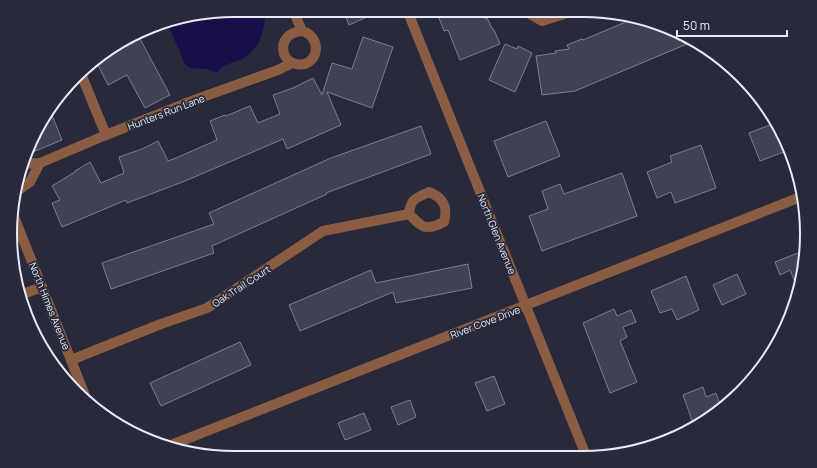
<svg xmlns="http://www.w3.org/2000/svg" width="817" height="468" font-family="Manrope,sans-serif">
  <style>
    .water { fill: #160f49 }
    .building { fill: #3f4154; stroke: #7b7d92 }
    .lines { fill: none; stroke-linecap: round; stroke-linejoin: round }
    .minor { stroke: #8a5c42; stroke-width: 10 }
    .labels { text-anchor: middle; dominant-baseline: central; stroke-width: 3.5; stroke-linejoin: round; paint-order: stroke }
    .street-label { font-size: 10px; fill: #e8eaf6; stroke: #282a3b }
    .rim { fill: none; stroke: #e8eaf6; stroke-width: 2 }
  </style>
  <rect width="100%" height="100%" fill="#282a3b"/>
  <path class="water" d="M 234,10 L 264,10 C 267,29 259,50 242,59 C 233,63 223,64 217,73 L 206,69 L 190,68 L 185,64 L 169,27 L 170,21 Z"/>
  <g class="building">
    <path d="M 343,10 L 383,10 L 349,25 Z"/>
    <path d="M 436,10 L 482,10 L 485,19 L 487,18 L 493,30 L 494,30 L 500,44 L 460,60 L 448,30 L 444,31 Z"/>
    <path d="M 635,18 L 655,22 L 694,41 L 575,91 L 542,95 L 536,56 L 556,53 L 555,51 L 569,49 L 567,45 L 582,39 L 583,40 Z"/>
    <path d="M 138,35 L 170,95 L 145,108 L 127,75 L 108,85 L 95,59 L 98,56 Z"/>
    <path d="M 363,37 L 393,47 L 372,108 L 327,92 L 341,125 L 287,149 L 283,139 L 185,181 L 127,203 L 126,200 L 62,227 L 52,203 L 60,200 L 52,186 L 75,172 L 75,171 L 90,162 L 101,183 L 124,173 L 119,157 L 142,149 L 158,141 L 168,161 L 176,158 L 217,140 L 210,121 L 225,115 L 226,116 L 250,106 L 258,123 L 280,114 L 273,95 L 293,88 L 313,78 L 322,95 L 332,63 L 352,69 Z"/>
    <path d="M 505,44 L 517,49 L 518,46 L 532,53 L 515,92 L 489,80 Z"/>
    <path d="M 49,108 L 62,140 L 28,154 L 48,109 Z"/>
    <path d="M 546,121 L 560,156 L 508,177 L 494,141 Z"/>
    <path d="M 775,123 L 786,151 L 760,161 L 749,133 Z"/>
    <path d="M 421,126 L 431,154 L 326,193 L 327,194 L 212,246 L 214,253 L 111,289 L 102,263 L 214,224 L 209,213 L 331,158 Z"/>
    <path d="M 701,145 L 716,188 L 675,203 L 671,192 L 657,198 L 647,172 L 672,162 L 670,156 Z"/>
    <path d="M 622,173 L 637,216 L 542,251 L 529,216 L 548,209 L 542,191 L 560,184 L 564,194 Z"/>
    <path d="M 803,251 L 803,277 L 798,289 L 790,270 L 780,275 L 775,262 Z"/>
    <path d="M 468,264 L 472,288 L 396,303 L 393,292 L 300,331 L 289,305 L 371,270 L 376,283 Z"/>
    <path d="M 737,274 L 746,294 L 722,305 L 713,285 Z"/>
    <path d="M 686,276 L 699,310 L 677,320 L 672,309 L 660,313 L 651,291 Z"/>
    <path d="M 614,309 L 617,316 L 631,310 L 636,322 L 623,327 L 627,337 L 620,341 L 637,382 L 610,393 L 583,323 Z"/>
    <path d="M 240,342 L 251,365 L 161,406 L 150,383 Z"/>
    <path d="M 494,376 L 505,404 L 487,411 L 475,383 Z"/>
    <path d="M 703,387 L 706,397 L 716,393 L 721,408 L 704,421 L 703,419 L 693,423 L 683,395 Z"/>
    <path d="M 410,400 L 416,417 L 398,425 L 391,407 Z"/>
    <path d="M 364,413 L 371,430 L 345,440 L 338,423 Z"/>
  </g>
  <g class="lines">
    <g class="minor">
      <path d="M 293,10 L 302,31 C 325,38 317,69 296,64 C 291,63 286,59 284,54 C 280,40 290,32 302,31"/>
      <path d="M 407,10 L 587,458"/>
      <path d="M 523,10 L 542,21 L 577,10"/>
      <path d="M 81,74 L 106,135"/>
      <path d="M 23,164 L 40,163 L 106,135 L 197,99 L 278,70 L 292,63"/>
      <path d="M 16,192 L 30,182 L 40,163"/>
      <path d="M 13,214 L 86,398"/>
      <path d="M 20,295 L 42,287"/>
      <path d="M 71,360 L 161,324 L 207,308 L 323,231 L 409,214 C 410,199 416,198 429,192 C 444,198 448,207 444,222 C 426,231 422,228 409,214"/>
      <path d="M 166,447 L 803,196"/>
    </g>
  </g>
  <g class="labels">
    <g class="street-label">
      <text transform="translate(166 112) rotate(-21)">Hunters Run Lane</text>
      <text transform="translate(497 234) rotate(68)">North Glen Avenue</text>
      <text transform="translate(241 286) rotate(-33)">Oak Trail Court</text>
      <text transform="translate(50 306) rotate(68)">North Himes Avenue</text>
      <text transform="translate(485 322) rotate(-21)">River Cove Drive</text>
    </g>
  </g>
  <path d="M0 0H817V468H0ZM234 17H583A217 217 0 0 1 800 234V234A217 217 0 0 1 583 451H234A217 217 0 0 1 17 234V234A217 217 0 0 1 234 17Z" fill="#282a3b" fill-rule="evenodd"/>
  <path class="rim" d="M234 17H583A217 217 0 0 1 800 234V234A217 217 0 0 1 583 451H234A217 217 0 0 1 17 234V234A217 217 0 0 1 234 17Z"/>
  <path d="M677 30v6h110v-6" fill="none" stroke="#e8eaf6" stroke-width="2"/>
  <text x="683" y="30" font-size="12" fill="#e8eaf6" stroke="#282a3b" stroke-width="3" paint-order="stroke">50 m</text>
</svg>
